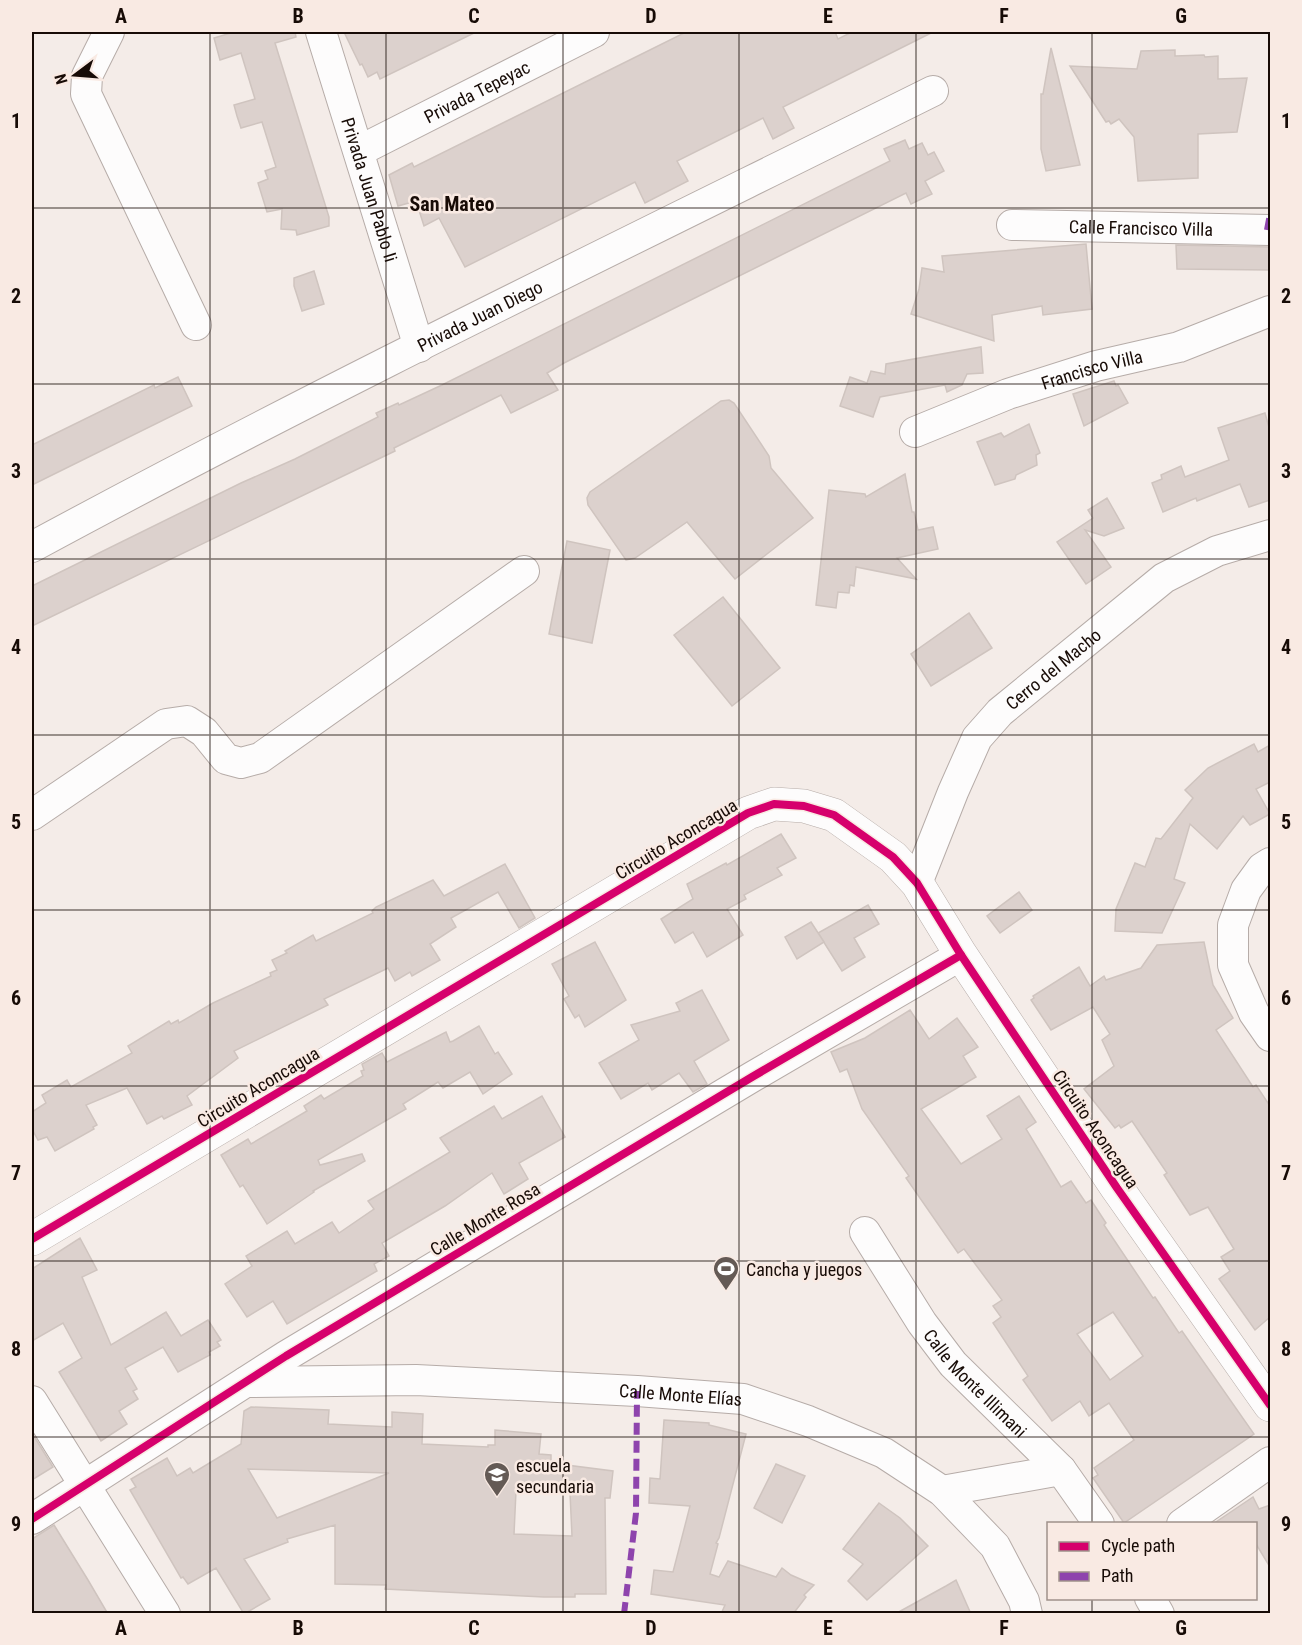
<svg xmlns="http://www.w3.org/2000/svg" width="1302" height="1645" font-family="'Roboto Condensed',sans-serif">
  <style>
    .building { fill: #dcd1cd; stroke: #cfc4bf; stroke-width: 1.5; fill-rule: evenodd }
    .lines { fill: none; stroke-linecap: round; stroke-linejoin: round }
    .street-casing { stroke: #b6aca8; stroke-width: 32 }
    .secondary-casing { stroke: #b6aca8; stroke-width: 34 }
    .street { stroke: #fdfcfc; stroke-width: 30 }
    .secondary { stroke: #fdfcfc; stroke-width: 33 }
    .quiet { stroke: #8e44ad; stroke-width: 6; stroke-dasharray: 12 6; stroke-linecap: butt }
    .cycleway-casing { stroke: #f9eae3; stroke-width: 11 }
    .cycleway { stroke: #d6006c; stroke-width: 8 }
    .grid { fill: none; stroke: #170b06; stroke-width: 1.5; stroke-opacity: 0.55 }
    .labels { text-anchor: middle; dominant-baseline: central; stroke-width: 5; stroke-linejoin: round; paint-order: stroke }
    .street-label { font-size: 18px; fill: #170b06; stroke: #f9eae3 }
    .poi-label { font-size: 18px; fill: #170b06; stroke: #f9eae3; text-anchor: start }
    .neighbourhood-label { font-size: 20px; font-weight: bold; fill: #170b06; stroke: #f9eae3 }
    .neatline { fill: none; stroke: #170b06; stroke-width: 2 }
    .grid-label { font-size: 20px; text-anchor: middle; font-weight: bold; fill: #170b06 }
  </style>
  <rect width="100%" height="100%" fill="#f4ece8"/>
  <g class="building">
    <path d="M 234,32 L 295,32 L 296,37 L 275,43 L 329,217 L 329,226 L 297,235 L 296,230 L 281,229 L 282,209 L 267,212 L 258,183 L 268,179 L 265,171 L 276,167 L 262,122 L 241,128 L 237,116 L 234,105 L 255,99 L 241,53 L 220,60 L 214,38 Z"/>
    <path d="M 344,32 L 476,32 L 380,79 L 377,72 L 368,77 L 362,64 L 360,65 Z"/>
    <path d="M 686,32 L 835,32 L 838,39 L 852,32 L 933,32 L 783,107 L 794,128 L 773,139 L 763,118 L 677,161 L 688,181 L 645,203 L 635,182 L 465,267 L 439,218 L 424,226 L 416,201 L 398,206 L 389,175 L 412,163 L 414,167 Z"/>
    <path d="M 1051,48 L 1080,165 L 1046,171 L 1041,149 L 1041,94 L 1043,94 Z"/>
    <path d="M 1175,50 L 1175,56 L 1204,55 L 1205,57 L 1218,56 L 1218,79 L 1247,78 L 1237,132 L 1198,134 L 1198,178 L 1138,181 L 1134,137 L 1119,119 L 1111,124 L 1109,121 L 1106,122 L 1070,66 L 1137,69 L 1141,51 Z"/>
    <path d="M 905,140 L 909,149 L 922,143 L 928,155 L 934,152 L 944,171 L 925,181 L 932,194 L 911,204 L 906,193 L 564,363 L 547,373 L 558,390 L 511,413 L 501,395 L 394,448 L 395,451 L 32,626 L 32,586 L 241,483 L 295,459 L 378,417 L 376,413 L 398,403 L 399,405 L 442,385 L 890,161 L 884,149 Z"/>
    <path d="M 1086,244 L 1092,309 L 1043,315 L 1042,306 L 992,315 L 994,341 L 911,314 L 919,289 L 922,268 L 944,272 L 942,256 Z"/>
    <path d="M 1176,245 L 1270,247 L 1270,270 L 1177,269 Z"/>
    <path d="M 314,271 L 324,304 L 302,311 L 294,286 L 294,278 Z"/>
    <path d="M 981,347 L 983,373 L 967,374 L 962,385 L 947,392 L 945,385 L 880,397 L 873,417 L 840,406 L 850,377 L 867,383 L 871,371 L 885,374 L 886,364 Z"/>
    <path d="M 178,377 L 192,406 L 32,485 L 32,445 L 154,385 L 155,388 Z"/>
    <path d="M 1114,381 L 1116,386 L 1118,385 L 1128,403 L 1084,426 L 1073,394 Z"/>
    <path d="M 729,400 L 734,403 L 769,456 L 771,468 L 813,518 L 735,579 L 687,522 L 635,558 L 626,560 L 588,505 L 587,498 L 590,492 L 721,401 Z"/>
    <path d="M 1265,413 L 1270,431 L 1270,500 L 1249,507 L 1240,484 L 1197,501 L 1196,498 L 1163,512 L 1152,483 L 1162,479 L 1161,475 L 1181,466 L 1185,477 L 1229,460 L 1218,428 Z"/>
    <path d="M 1029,424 L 1040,453 L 1036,455 L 1037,465 L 1016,475 L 1015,479 L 995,485 L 977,442 L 1001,433 L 1004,437 Z"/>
    <path d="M 905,474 L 912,512 L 914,512 L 918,530 L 933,527 L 938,549 L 897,558 L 916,579 L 856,567 L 854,586 L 850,585 L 849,593 L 838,592 L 836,608 L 816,605 L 829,490 L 865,494 L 866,497 Z"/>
    <path d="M 1107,498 L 1124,528 L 1104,536 L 1085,530 L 1111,567 L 1086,584 L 1057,542 L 1093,518 L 1088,510 Z"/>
    <path d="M 567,541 L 610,550 L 592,643 L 549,634 Z"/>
    <path d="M 723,597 L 780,668 L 732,706 L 674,635 Z"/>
    <path d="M 969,613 L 992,648 L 931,686 L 911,654 Z"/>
    <path d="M 1254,744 L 1258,752 L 1270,745 L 1270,782 L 1256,789 L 1270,814 L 1250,825 L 1243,816 L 1217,849 L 1190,824 L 1174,879 L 1185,883 L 1162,933 L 1115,931 L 1116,909 L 1135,863 L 1145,867 L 1156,838 L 1161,839 L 1193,798 L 1185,790 L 1208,768 Z"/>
    <path d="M 781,834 L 796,858 L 777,868 L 782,875 L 744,895 L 746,899 L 727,909 L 743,935 L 707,957 L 693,932 L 675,943 L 661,919 L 693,899 L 687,884 L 726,863 L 727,865 Z"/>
    <path d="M 505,864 L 535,918 L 519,928 L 498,892 L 451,918 L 456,927 L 430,944 L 440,960 L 412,976 L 410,972 L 395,981 L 388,968 L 324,999 L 328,1005 L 234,1051 L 238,1058 L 187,1096 L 192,1105 L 164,1119 L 162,1116 L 147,1124 L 127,1088 L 86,1105 L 97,1125 L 93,1127 L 94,1129 L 55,1151 L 47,1137 L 38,1140 L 32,1129 L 32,1112 L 46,1103 L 42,1095 L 67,1080 L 71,1087 L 132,1053 L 128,1046 L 169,1021 L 171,1024 L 178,1020 L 179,1023 L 213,1003 L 271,976 L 270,973 L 277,970 L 272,960 L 287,953 L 285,951 L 313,935 L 316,941 L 373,913 L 372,911 L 376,907 L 433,880 L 444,896 Z"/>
    <path d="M 1019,892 L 1032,910 L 1000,933 L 987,916 Z"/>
    <path d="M 868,905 L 879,924 L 854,938 L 865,957 L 842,971 L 818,933 Z"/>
    <path d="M 811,922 L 824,942 L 797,959 L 785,937 Z"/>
    <path d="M 595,942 L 626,1000 L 585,1027 L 579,1015 L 575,1018 L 564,999 L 569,996 L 552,964 Z"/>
    <path d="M 1204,942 L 1213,985 L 1233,1018 L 1216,1030 L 1253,1087 L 1256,1085 L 1270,1106 L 1270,1317 L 1255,1330 L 1219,1279 L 1230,1271 L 1221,1257 L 1234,1249 L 1208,1207 L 1190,1215 L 1164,1175 L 1167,1173 L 1132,1121 L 1121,1128 L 1119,1125 L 1115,1128 L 1084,1089 L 1114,1066 L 1102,1040 L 1110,1034 L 1093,1007 L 1051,1030 L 1031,1000 L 1034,998 L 1033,996 L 1079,967 L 1090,986 L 1104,976 L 1106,980 L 1141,968 L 1157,945 Z"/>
    <path d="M 702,990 L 729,1040 L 694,1061 L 707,1084 L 693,1092 L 679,1073 L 652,1090 L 648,1083 L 621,1099 L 599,1063 L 639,1040 L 631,1025 L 680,1011 L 676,1003 Z"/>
    <path d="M 910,1010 L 929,1039 L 957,1018 L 978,1047 L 963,1056 L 976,1077 L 921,1109 L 961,1164 L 1002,1139 L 987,1116 L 1019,1096 L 1036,1122 L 1026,1129 L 1061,1187 L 1071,1181 L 1086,1203 L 1091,1200 L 1106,1223 L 1104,1225 L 1153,1298 L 1155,1297 L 1179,1333 L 1182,1331 L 1254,1434 L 1124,1523 L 1093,1478 L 1098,1475 L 1094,1468 L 1134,1440 L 1109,1403 L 1089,1416 L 1080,1401 L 1052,1421 L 1023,1380 L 1028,1376 L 993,1323 L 1001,1317 L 993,1306 L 1002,1300 L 964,1249 L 958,1253 L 906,1178 L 909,1176 L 862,1109 L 847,1069 L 840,1072 L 831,1052 L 865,1038 ZM 1113,1312 L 1143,1356 L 1110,1380 L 1077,1334 Z"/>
    <path d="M 479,1026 L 495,1054 L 498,1052 L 512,1074 L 483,1094 L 470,1072 L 443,1088 L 438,1082 L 403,1104 L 406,1109 L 318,1160 L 320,1165 L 362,1154 L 365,1161 L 313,1191 L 314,1192 L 267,1224 L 243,1185 L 240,1187 L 221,1155 L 248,1139 L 251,1144 L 307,1111 L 304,1106 L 321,1095 L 324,1099 L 363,1076 L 361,1071 L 364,1070 L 362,1064 L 382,1053 L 387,1062 L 446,1032 L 450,1042 L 453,1041 Z"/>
    <path d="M 542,1096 L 565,1137 L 519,1163 L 528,1179 L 504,1194 L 492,1173 L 445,1206 L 382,1243 L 389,1256 L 374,1264 L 377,1271 L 287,1324 L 273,1301 L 247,1317 L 225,1284 L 252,1266 L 246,1256 L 287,1231 L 295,1244 L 332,1222 L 339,1233 L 374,1209 L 368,1201 L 450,1152 L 440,1138 L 494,1106 L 502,1119 Z"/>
    <path d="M 80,1238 L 97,1270 L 82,1277 L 111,1345 L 166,1312 L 181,1336 L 208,1320 L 221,1340 L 217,1342 L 220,1346 L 209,1352 L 210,1355 L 178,1372 L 163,1347 L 125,1368 L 137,1389 L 133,1391 L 138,1399 L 119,1411 L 127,1424 L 101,1441 L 59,1372 L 82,1358 L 63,1323 L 32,1341 L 32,1269 Z"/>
    <path d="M 251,1407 L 329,1410 L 328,1424 L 392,1427 L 392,1412 L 423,1414 L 422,1444 L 488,1447 L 488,1445 L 495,1445 L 495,1430 L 541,1434 L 539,1454 L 551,1455 L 551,1463 L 613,1471 L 610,1498 L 605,1498 L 606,1594 L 575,1594 L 575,1597 L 544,1597 L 385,1589 L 386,1585 L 335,1584 L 335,1525 L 287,1539 L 288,1542 L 244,1559 L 270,1599 L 244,1614 L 216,1568 L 188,1584 L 183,1577 L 181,1578 L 130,1490 L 136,1487 L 131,1479 L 167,1458 L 177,1476 L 190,1468 L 193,1473 L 241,1444 L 244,1411 ZM 248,1469 L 389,1473 L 277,1518 ZM 516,1491 L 570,1493 L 572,1536 L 514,1534 Z"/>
    <path d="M 664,1420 L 709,1423 L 709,1425 L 746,1434 L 719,1538 L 716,1543 L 718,1544 L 710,1574 L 719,1577 L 728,1561 L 776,1577 L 782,1568 L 791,1575 L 814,1585 L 804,1595 L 806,1597 L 793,1614 L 721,1614 L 725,1605 L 651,1594 L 654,1570 L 673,1572 L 690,1506 L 649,1503 L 650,1478 L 660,1479 Z"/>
    <path d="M 32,1433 L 53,1467 L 32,1480 Z"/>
    <path d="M 776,1464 L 805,1476 L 782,1523 L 754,1508 Z"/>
    <path d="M 1253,1497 L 1259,1509 L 1270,1505 L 1270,1567 L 1256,1544 L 1256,1524 L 1213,1524 Z"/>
    <path d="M 879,1503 L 900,1518 L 928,1546 L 867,1600 L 848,1581 L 863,1564 L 843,1549 Z"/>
    <path d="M 54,1525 L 88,1580 L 108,1614 L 32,1614 L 32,1539 Z"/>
    <path d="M 956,1580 L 971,1614 L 895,1614 L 946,1586 Z"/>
  </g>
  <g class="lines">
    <defs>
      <g id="street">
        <path d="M 109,32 L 87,76 L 86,94 L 196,325"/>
        <path id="s1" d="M 321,32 L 419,347"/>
        <path id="s2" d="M 359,151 L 594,32"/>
        <path id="s3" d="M 1012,225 L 1270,230"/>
        <path id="s4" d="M 915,432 L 1008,394 L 1096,366 L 1179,347 L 1270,311"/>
        <path id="s5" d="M 32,547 C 328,387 631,241 933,91"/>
        <path d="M 32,815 L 166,724 L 187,721 L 204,732 L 226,759 L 241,763 L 260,758 L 524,571"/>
        <path d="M 1270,863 L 1262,868 L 1246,890 L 1233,925 L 1233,965 L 1254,1013 L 1270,1036"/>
        <path id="s6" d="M 917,883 L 953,792 L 977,738 L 1000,712 L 1164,578 L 1217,551 L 1270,535"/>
        <path id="s7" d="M 865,1232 L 922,1323 L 953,1364 L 1061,1470 L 1099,1524"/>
        <path id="s8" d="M 246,1382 L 416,1380 L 637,1391 L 743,1399 L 808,1421 L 884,1453 L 942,1491 L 995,1546 L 1024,1601 L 1027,1614"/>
        <path d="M 32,1401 L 165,1614"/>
        <path d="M 942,1491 L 1061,1470"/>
        <path d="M 32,1519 L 286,1356 L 752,1077 L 961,955"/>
        <path d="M 1182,1524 L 1270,1462"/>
        <path d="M 1150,1598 L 1159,1614"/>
      </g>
      <path id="secondary" d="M 32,1239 L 748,813 L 774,804 L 804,806 L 834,815 L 893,857 L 917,883 L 961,955 L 1117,1188 L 1270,1405"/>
    </defs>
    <use href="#street" class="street-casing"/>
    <use href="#secondary" class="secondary-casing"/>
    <use href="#street" class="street"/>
    <use href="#secondary" class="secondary"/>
    <g class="quiet">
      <path d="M 1267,230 L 1270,214"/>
      <path d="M 624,1614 L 636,1513 L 637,1391"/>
    </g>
    <defs>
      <g id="cycleway">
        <path d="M 32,1239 L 748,813 L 774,804 L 804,806 L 834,815 L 893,857 L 917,883 L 961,955 L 1117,1188 L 1270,1405"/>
        <path d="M 32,1519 L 286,1356 L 752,1077 L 961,955"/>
      </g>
    </defs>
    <use href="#cycleway" class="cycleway-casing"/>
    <use href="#cycleway" class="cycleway"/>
  </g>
  <path class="grid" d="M 210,32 L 210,1614M 386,32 L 386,1614M 563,32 L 563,1614M 739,32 L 739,1614M 916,32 L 916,1614M 1092,32 L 1092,1524M 32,208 L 1270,208M 32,384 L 1270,384M 32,559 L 1270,559M 32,735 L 1270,735M 32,910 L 1270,910M 32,1086 L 1270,1086M 32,1261 L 1270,1261M 32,1437 L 1270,1437M 1092,1598 L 1092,1614"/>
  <defs>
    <symbol id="stadium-pin" viewBox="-11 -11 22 30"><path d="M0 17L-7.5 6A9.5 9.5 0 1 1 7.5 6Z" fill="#645a55" stroke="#f9eae3"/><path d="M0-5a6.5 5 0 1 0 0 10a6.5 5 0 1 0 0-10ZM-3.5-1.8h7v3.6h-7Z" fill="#fff"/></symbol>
    <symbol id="school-pin" viewBox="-11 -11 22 30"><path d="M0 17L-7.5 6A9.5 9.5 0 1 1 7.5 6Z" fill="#645a55" stroke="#f9eae3"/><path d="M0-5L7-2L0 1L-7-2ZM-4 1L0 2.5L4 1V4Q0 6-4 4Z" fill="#fff"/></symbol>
  </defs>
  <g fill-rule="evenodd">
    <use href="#stadium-pin" x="711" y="1254" width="30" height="40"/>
    <use href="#school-pin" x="482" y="1460" width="30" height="40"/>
  </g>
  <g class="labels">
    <g class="street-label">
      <text stroke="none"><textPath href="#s2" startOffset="132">Privada Tepeyac</textPath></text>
      <text stroke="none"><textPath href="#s1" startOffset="165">Privada Juan Pablo Ii</textPath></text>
      <text stroke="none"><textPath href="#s3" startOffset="129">Calle Francisco Villa</textPath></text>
      <text stroke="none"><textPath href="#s5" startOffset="504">Privada Juan Diego</textPath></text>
      <text stroke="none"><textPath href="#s4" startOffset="188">Francisco Villa</textPath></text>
      <text stroke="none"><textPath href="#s6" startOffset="260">Cerro del Macho</textPath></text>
      <text transform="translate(676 839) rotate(-31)">Circuito Aconcagua</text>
      <text transform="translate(258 1087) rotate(-31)">Circuito Aconcagua</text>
      <text transform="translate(1096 1129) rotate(56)">Circuito Aconcagua</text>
      <text transform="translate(485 1219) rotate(-31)">Calle Monte Rosa</text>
      <text stroke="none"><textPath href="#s7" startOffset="188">Calle Monte Illimani</textPath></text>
      <text stroke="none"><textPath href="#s8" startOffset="435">Calle Monte Elías</textPath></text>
    </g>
    <g class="poi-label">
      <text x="746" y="1269">Cancha y juegos</text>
      <text x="516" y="1465">escuela<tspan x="516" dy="21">secundaria</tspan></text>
    </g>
    <g class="neighbourhood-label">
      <text x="452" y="204">San Mateo</text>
    </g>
  </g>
  <rect width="1302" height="1645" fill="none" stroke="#f9eae3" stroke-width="66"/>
  <rect x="1047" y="1522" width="210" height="78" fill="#f9eae3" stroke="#9f918b" stroke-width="1.5"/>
  <rect x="1059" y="1542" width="30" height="9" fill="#d6006c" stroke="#9f918b" stroke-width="1.5"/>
  <text x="1101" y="1552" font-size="18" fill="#170b06">Cycle path</text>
  <rect x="1059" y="1572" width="30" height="9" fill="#8e44ad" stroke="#9f918b" stroke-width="1.5"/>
  <text x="1101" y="1582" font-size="18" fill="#170b06">Path</text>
  <g transform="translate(75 75) rotate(254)" stroke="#f9eae3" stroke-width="4.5" paint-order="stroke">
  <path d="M0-4.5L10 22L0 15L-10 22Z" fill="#170b06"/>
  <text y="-9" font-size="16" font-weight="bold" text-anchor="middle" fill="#170b06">N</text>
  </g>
  <rect x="33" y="33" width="1236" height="1579" class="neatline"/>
  <g class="grid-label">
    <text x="121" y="23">A</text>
    <text x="298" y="23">B</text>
    <text x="474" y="23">C</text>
    <text x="651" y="23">D</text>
    <text x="828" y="23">E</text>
    <text x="1004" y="23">F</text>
    <text x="1181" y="23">G</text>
    <text x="16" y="128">1</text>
    <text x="1286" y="128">1</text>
    <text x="16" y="303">2</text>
    <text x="1286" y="303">2</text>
    <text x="16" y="478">3</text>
    <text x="1286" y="478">3</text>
    <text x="16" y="654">4</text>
    <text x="1286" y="654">4</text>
    <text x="16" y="829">5</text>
    <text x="1286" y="829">5</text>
    <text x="16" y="1005">6</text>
    <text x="1286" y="1005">6</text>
    <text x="16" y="1180">7</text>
    <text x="1286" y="1180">7</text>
    <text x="16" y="1356">8</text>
    <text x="1286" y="1356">8</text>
    <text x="16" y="1531">9</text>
    <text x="1286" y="1531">9</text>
    <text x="121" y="1635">A</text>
    <text x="298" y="1635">B</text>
    <text x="474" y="1635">C</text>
    <text x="651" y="1635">D</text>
    <text x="828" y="1635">E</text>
    <text x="1004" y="1635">F</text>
    <text x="1181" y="1635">G</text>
  </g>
</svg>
